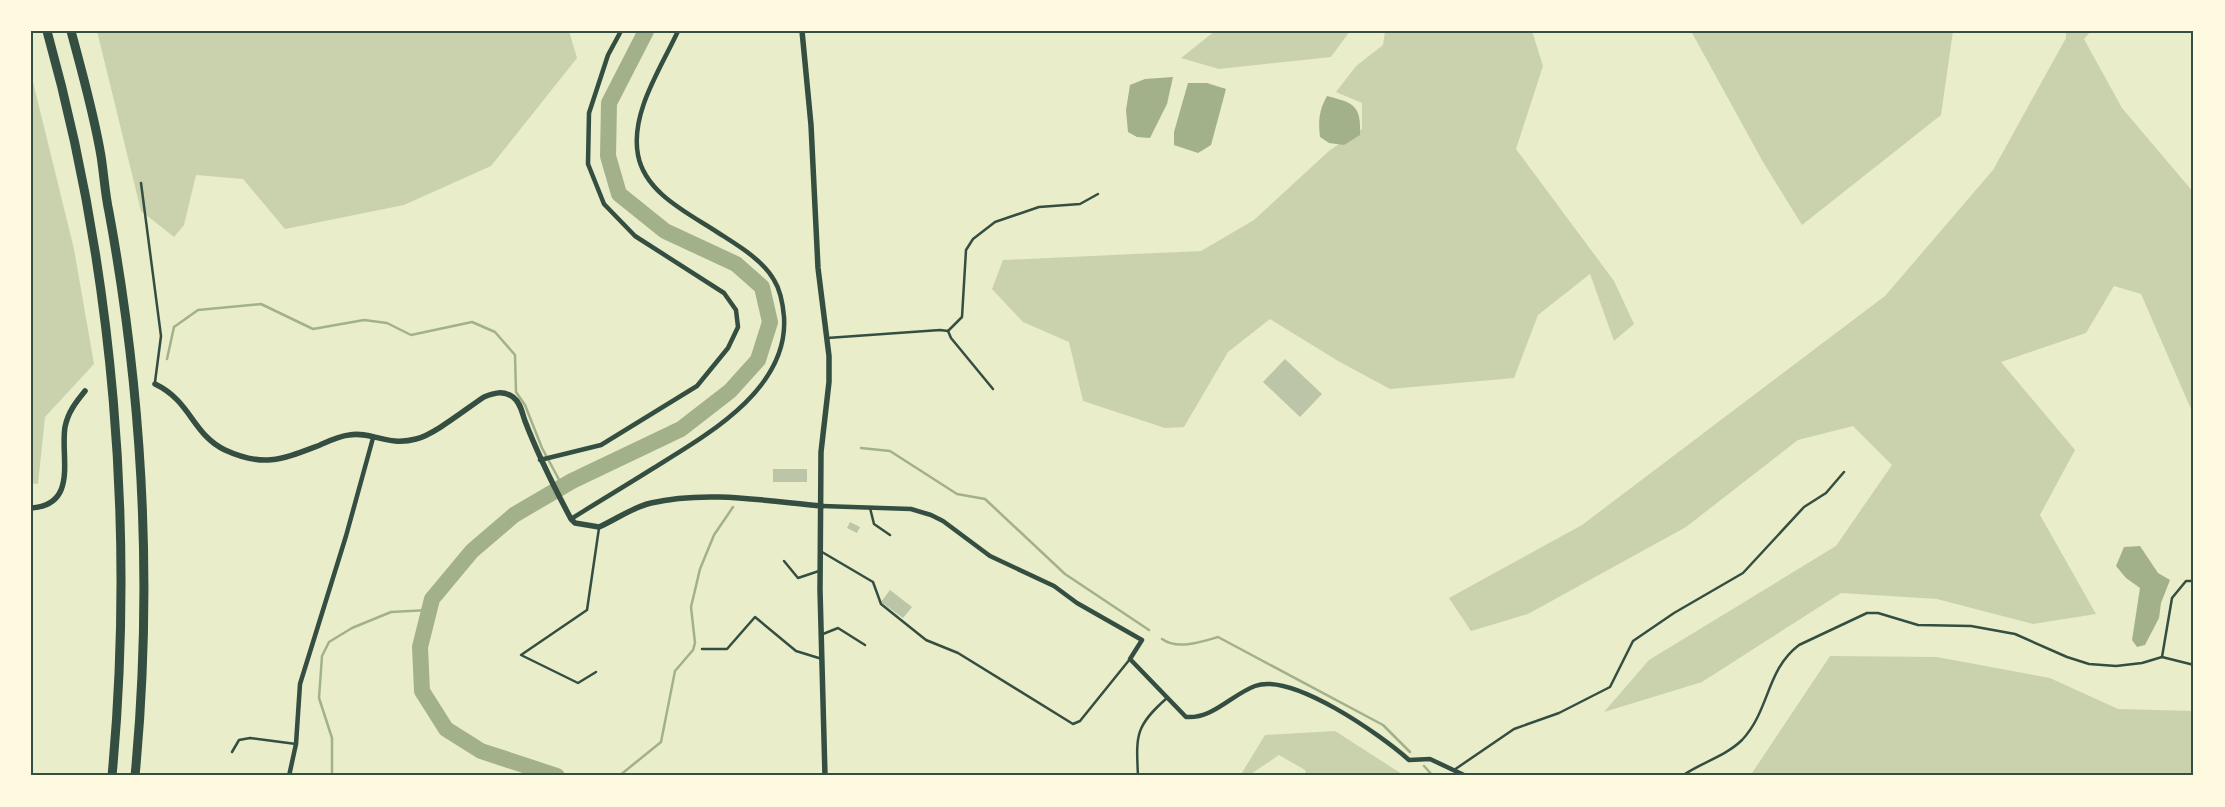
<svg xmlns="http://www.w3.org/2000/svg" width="2225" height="807" font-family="'Alegreya Sans',sans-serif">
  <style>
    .green { fill: #cad2ad }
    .water { fill: #a3b18a }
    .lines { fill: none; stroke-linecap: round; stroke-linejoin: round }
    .stream { stroke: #a3b18a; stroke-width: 2.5 }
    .river { stroke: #a3b18a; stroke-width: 16 }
    .building { fill: #bcc5a7 }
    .service { stroke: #344e41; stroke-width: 2.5 }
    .minor { stroke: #344e41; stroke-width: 4.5 }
    .tertiary { stroke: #344e41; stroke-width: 5.5 }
    .motorway { stroke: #344e41; stroke-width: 9 }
    .neatline { fill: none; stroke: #344e41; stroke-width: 2 }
  </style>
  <rect width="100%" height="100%" fill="#e9edc9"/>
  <g class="green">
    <path d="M 97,31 L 569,31 L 577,58 L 491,166 L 404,205 L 285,229 L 243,179 L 196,175 L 184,225 L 174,237 L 141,211 Z"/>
    <path d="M 1215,31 L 1350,31 L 1331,57 L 1219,69 L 1181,58 Z"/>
    <path d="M 1385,31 L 1532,31 L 1543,66 L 1516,149 L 1614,281 L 1634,324 L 1614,341 L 1590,274 L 1538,315 L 1514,378 L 1390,389 L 1338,361 L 1270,319 L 1228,352 L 1184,427 L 1165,428 L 1083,401 L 1069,342 L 1023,322 L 992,289 L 1003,260 L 1201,251 L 1254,220 L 1330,150 L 1362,129 L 1362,103 L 1336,92 L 1356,66 L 1383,45 Z"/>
    <path d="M 1691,31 L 1953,31 L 1941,115 L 1802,225 L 1763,162 Z"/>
    <path d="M 2066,31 L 2091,31 L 2084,39 L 2122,108 L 2194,193 L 2194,416 L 2141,294 L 2114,286 L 2086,333 L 2001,362 L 2075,450 L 2040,515 L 2096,614 L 2033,624 L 1937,599 L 1841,593 L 1702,682 L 1604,712 L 1649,660 L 1836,546 L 1892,465 L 1853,426 L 1798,440 L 1686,527 L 1528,614 L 1471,631 L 1449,598 L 1582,525 L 1885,296 L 1993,170 L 2066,38 Z"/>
    <path d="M 31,74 L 74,249 L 94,364 L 45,417 L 38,484 L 31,483 Z"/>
    <path d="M 1830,656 L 1937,657 L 2050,678 L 2118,709 L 2194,711 L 2194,776 L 1750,776 Z"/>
    <path d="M 1335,731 L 1405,776 L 1307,776 L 1305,770 L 1279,755 L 1248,776 L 1240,776 L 1265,735 Z"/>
  </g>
  <g class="water">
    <path d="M 1173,77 L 1167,104 L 1150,138 L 1137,137 L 1128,132 L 1126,110 L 1130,85 L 1145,79 Z"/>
    <path d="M 1188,83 L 1207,83 L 1226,89 L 1211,145 L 1198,153 L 1174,145 L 1174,132 Z"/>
    <path d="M 1327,96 C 1354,103 1361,105 1360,135 L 1344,145 L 1329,143 L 1320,137 C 1318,121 1319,110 1327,96 Z"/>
    <path d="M 2140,546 L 2158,573 L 2170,580 L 2161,603 L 2159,618 L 2145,645 L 2137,647 L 2132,640 L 2140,588 L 2126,578 L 2116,566 L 2124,547 Z"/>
  </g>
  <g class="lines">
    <g class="stream">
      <path d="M 167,359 L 174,327 L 198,310 L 261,304 L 313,329 L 364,320 L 387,323 L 411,335 L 472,322 L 495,332 L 515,355 L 516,392 L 525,405 L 542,448 L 563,487"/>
      <path d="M 861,448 L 890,451 L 957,494 L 985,499 L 1065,574 L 1149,630"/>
      <path d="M 1162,639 C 1177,650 1201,642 1218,637 L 1383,725 L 1410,752"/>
      <path d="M 1424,766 L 1433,776"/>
      <path d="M 332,776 L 332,738 L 319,698 L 322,656 L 329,642 L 352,628 L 391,612 L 429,610"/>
      <path d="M 619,776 L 661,742 L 675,671 L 693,650 L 695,643 L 691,607 L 700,569 L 714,535 L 733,507"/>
    </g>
    <path class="river" d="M 557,776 L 481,751 L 446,729 L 422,691 L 420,647 L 432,599 L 472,551 L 514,515 L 572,481 L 681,429 L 730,391 L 758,360 L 770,322 L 762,287 L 736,264 L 665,231 L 619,194 L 608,156 L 609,103 L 646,31"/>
  </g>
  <g class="building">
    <path d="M 1285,359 L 1322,394 L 1300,417 L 1263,382 Z"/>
    <rect x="773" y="469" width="34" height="13"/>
    <path d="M 850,522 L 860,527 L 857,533 L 847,528 Z"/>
    <path d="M 890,590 L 912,607 L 903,618 L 881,602 Z"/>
  </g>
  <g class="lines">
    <g class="service">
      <path d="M 141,183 L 161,336 L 155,382"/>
      <path d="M 948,331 L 962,317 L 966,250 L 973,239 L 995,222 L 1039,207 L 1080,204 L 1098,194"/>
      <path d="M 948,331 L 951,338 L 993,389"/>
      <path d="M 827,338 L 940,330 L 948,331"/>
      <path d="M 870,508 L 874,524 L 890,535"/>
      <path d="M 822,552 L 873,582 L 881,604 L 926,640 L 958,653 L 1073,724 L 1080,721 L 1130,659"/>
      <path d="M 784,561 L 798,578 L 819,571"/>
      <path d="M 823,634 L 838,628 L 865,645"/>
      <path d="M 702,649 L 727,649 L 755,617 L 796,651 L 822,659"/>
      <path d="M 2162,657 L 2172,598 L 2186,581 L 2194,581"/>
      <path d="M 596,672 L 578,683 L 521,655 L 587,610 L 599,528"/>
      <path d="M 232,752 L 239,740 L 250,738 L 296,744"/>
      <path d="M 1454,770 L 1514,729 L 1559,713 L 1610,687 L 1633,641 L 1674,613 L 1743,573 L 1804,507 L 1826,493 L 1844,472"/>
      <path d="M 1138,776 C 1136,735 1135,726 1167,698"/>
      <path d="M 1682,776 C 1700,763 1726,756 1742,740 C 1770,710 1766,670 1799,645 L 1867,613 L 1878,613 L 1918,625 L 1971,626 L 2015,634 L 2067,657 L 2089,664 L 2116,666 L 2142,663 L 2162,657 L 2194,665"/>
    </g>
    <g class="minor">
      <path d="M 540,460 L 601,445 L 697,386 L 728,348 L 738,327 L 736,310 L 724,293 L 635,236 L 604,204 L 588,164 L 589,113 L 608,55 L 621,31"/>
      <path d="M 822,506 L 911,509 L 931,515 L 943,521 L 990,556 L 1054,586 L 1077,603 L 1142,640 L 1130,659 L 1186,717 C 1213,719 1231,695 1255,686 C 1292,672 1381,735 1409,760 L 1430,759 L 1466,776"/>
      <path d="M 571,519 C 598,502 625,486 652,469 C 705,436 789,390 784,317 C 783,305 781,291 774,280 C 762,259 737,245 717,232 C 688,213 645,193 638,155 C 630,113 661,68 678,31"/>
      <path d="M 289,776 L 296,744 L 300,684 L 346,536 L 373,438"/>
    </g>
    <g class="tertiary">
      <path d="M 802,31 L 811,125 L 818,268 L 829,356 L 829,382 L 821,452 L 820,590 L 825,776"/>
      <path d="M 155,384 C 191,401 192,434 225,450 C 264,468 283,459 320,445 C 329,441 339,436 349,435 C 372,431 388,447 416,439 C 434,435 467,408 484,397 C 494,393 503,390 513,397 C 521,403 522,413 525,421 C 538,455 554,487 571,519 L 575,523 L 599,527 C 615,520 633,507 651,503 C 706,490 766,501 822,506"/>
      <path d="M 31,508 C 79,505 60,456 65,427 C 68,412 76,402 85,391"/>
    </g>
    <g class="motorway">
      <path d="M 47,31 C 114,270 135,529 112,776"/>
      <path d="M 71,31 C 82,72 94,114 101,156 C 104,175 105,194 109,212 C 143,397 153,588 135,776"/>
    </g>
  </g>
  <rect width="2225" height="807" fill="none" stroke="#fefae0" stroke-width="65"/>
  <rect x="32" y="32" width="2160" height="742" class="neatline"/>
</svg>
